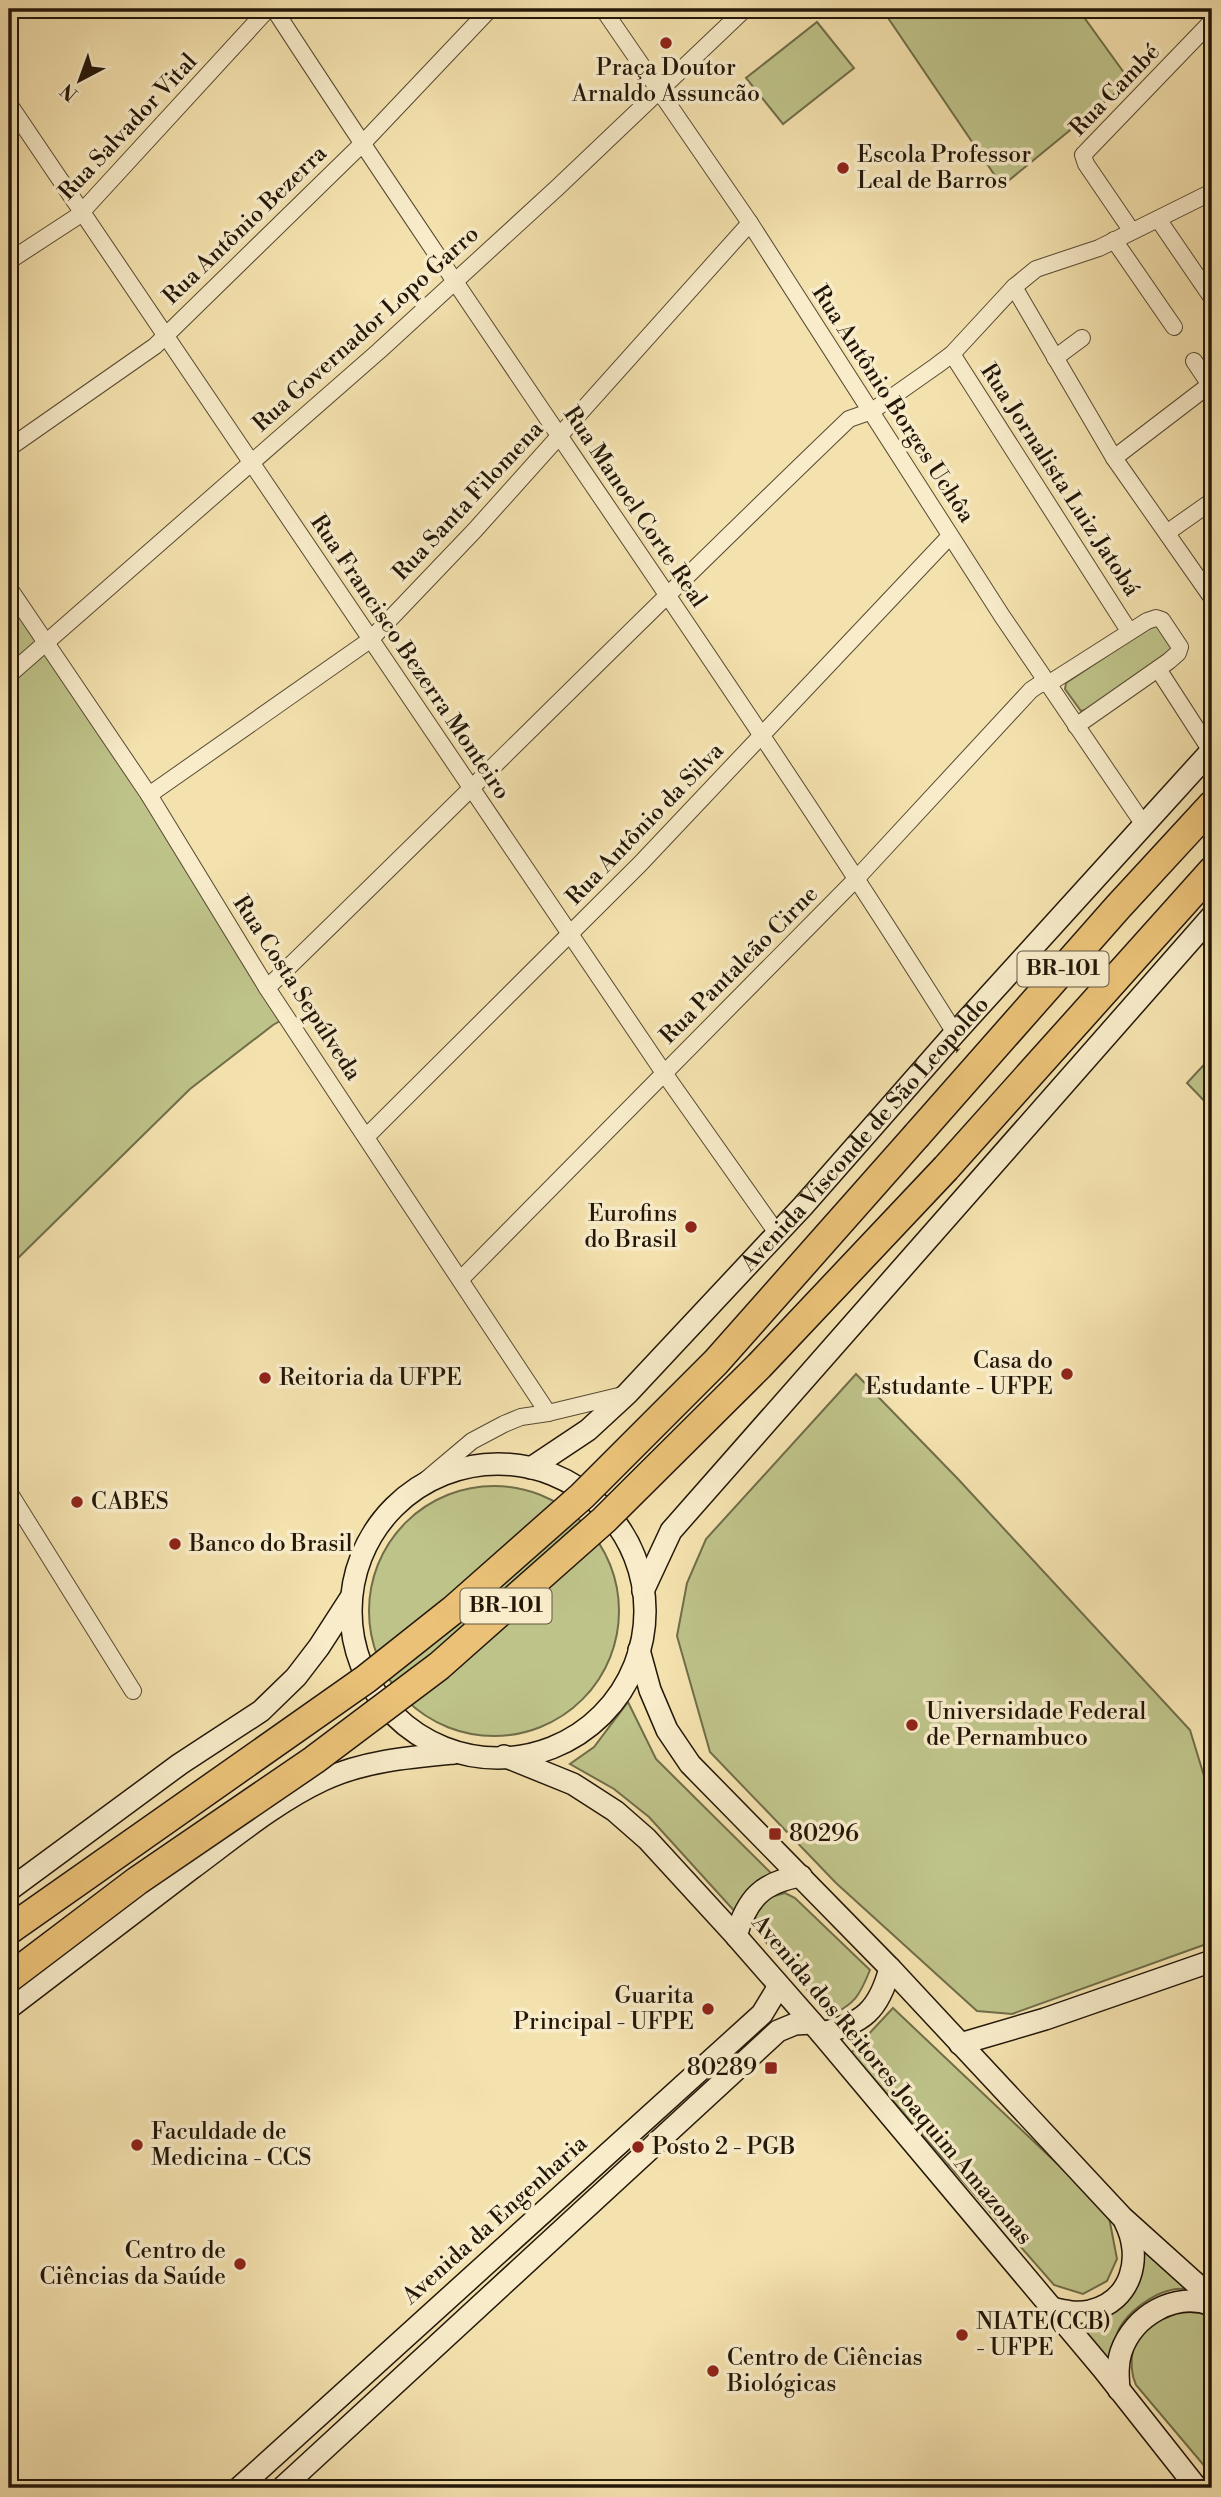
<svg xmlns="http://www.w3.org/2000/svg" width="1221" height="2497" font-family="'Libre Bodoni',serif">
  <style>
    .green { fill: #bec389; stroke: #706d49; stroke-width: 2 }
    .lines { fill: none; stroke-linecap: round; stroke-linejoin: round }
    .street-casing { stroke: #574a32; stroke-width: 18 }
    .secondary-casing { stroke: #231709; stroke-width: 24 }
    .highway-casing { stroke: #231709; stroke-width: 31 }
    .street { stroke: #f8ecca; stroke-width: 16 }
    .secondary { stroke: #f8ecca; stroke-width: 21 }
    .highway { stroke: #eac177; stroke-width: 28 }
    .highway-bridge-casing { stroke: #231709; stroke-width: 31; stroke-linecap: butt }
    .highway-bridge { stroke: #eac177; stroke-width: 28 }
    .poi-dot { fill: #8f2418; stroke: #f8ecca; stroke-width: 2.5 }
    .labels { text-anchor: middle; dominant-baseline: central; stroke-width: 7; stroke-linejoin: round; paint-order: stroke }
    .shield { fill: #f8ecca; stroke: #635743; stroke-width: 2 }
    .shield-label { font-size: 21px; font-weight: bold; fill: #231709 }
    .poi-label { font-size: 23px; fill: #231709; stroke: #f8ecca; text-anchor: start }
    .street-label { font-size: 23px; fill: #231709; stroke: #f8ecca }
  </style>
  <rect width="100%" height="100%" fill="#f4e2ae"/>
  <filter id="stains"><feTurbulence type="fractalNoise" baseFrequency=".00286" numOctaves="4"/><feColorMatrix values="0 0 0 0 .2 0 0 0 0 .09 0 0 0 0 .02 0 0 0 .5 -.17"/></filter>
  <radialGradient id="worn" r=".72"><stop offset=".6" stop-color="#630" stop-opacity="0"/><stop offset="1" stop-color="#630" stop-opacity=".3"/></radialGradient>
  <g class="green">
    <path d="M 882,9 L 1078,9 L 1130,81 L 1002,186 Z"/>
    <path d="M 817,22 L 854,68 L 783,124 L 746,78 Z"/>
    <path d="M 9,589 L 287,1017 L 273,1025 L 190,1089 L 13,1263 L 9,1259 Z"/>
    <path d="M 1156,623 L 1173,646 L 1172,653 L 1085,710 L 1081,711 L 1065,689 L 1066,683 Z"/>
    <path d="M 1212,1056 L 1212,1109 L 1187,1083 Z"/>
    <path d="M 856,1374 L 958,1479 L 1190,1730 L 1212,1802 L 1212,1942 L 1012,2014 L 977,2011 L 836,1883 L 710,1752 L 677,1636 L 687,1583 L 706,1539 Z"/>
    <circle cx="494" cy="1611" r="125"/>
    <path d="M 628,1702 L 656,1759 L 775,1877 L 738,1915 L 649,1817 L 614,1789 L 570,1764 L 594,1747 Z"/>
    <path d="M 785,1893 L 795,1898 L 870,1970 C 860,1995 855,2004 830,2016 L 757,1932 L 755,1914 L 767,1898 Z"/>
    <path d="M 893,2008 L 1108,2212 L 1117,2259 L 1107,2281 L 1083,2294 L 1054,2285 L 851,2053 Z"/>
    <path d="M 1136,2233 L 1193,2289 C 1186,2289 1178,2288 1171,2290 C 1152,2294 1128,2312 1119,2329 C 1114,2341 1114,2355 1114,2367 L 1075,2323 L 1103,2316 Z"/>
    <path d="M 1177,2307 L 1209,2312 L 1212,2315 L 1212,2475 L 1136,2385 C 1127,2365 1132,2332 1151,2317 C 1157,2312 1170,2310 1177,2307 Z"/>
  </g>
  <g class="lines">
    <defs>
      <g id="street">
        <path d="M 274,9 C 497,353 737,686 955,1033"/>
        <path d="M 603,9 L 750,223 L 1002,616 L 1144,825"/>
        <path d="M 9,104 L 664,1073 L 777,1233"/>
        <path d="M 1158,219 L 1212,298"/>
        <path d="M 1131,230 L 1086,164 L 1083,155 L 1212,21"/>
        <path d="M 1114,240 L 1174,327"/>
        <path d="M 9,261 L 78,216 L 268,9"/>
        <path d="M 1014,287 L 1114,458 L 1212,598"/>
        <path d="M 952,354 L 1129,631"/>
        <path d="M 1055,358 L 1082,338"/>
        <path d="M 1194,361 L 1210,385"/>
        <path d="M 9,448 L 155,346 L 362,144 L 490,9"/>
        <path d="M 1114,458 L 1212,383"/>
        <path d="M 1168,532 L 1212,501"/>
        <path d="M 9,588 L 149,795 L 267,988 L 548,1413"/>
        <path d="M 1158,669 L 1211,751"/>
        <path d="M 9,675 L 379,351 L 558,187 L 745,9"/>
        <path d="M 149,795 L 370,640 L 475,530 L 750,223"/>
        <path d="M 267,988 C 462,799 653,607 849,419 L 872,411 L 936,366 L 952,354 L 1014,287 L 1036,269 L 1099,248 L 1212,192"/>
        <path d="M 366,1137 L 640,864 L 950,536"/>
        <path d="M 461,1279 L 857,878 L 1031,690 L 1040,684 L 1048,684 L 1147,621 L 1156,618 L 1162,620 L 1180,647 L 1178,653 L 1169,661 L 1076,726"/>
        <path d="M 415,1489 L 472,1441 L 504,1424 L 521,1417 L 548,1413 L 627,1394"/>
        <path d="M 9,1492 L 133,1691"/>
      </g>
      <g id="secondary">
        <circle cx="498" cy="1611" r="147"/>
        <path id="s1" d="M 531,1468 L 588,1430 L 627,1394 L 803,1206 L 955,1033 L 1212,750"/>
        <path d="M 643,1591 L 671,1531 L 1212,916"/>
        <path d="M 639,1650 L 650,1690 L 667,1730 L 690,1764 L 890,1968 L 1122,2217 L 1212,2298"/>
        <path d="M 504,1756 L 573,1784 L 615,1811 L 647,1839 L 736,1936 L 821,2033 L 1103,2369 L 1197,2488"/>
        <path d="M 9,1890 L 180,1764 L 261,1711 L 296,1677 L 319,1647 L 350,1599"/>
        <path d="M 736,1936 C 747,1899 762,1882 801,1876"/>
        <path d="M 9,2008 C 70,1962 130,1915 191,1869 C 233,1838 276,1802 323,1780 C 363,1761 411,1757 454,1753"/>
        <path d="M 821,2033 C 863,2024 879,2010 890,1968"/>
        <path d="M 960,2044 L 1045,2019 L 1212,1961"/>
        <path d="M 1051,2308 C 1064,2311 1076,2314 1090,2311 C 1132,2301 1143,2257 1125,2222"/>
        <path d="M 1119,2390 C 1118,2377 1117,2364 1121,2352 C 1133,2316 1175,2291 1212,2305"/>
        <path d="M 239,2488 L 762,2014 L 779,1986"/>
        <path d="M 282,2488 L 778,2031 L 795,2024 L 812,2023"/>
      </g>
      <g id="highway">
        <path d="M 917,1135 L 1118,907 L 1212,805"/>
        <path d="M 946,1168 L 1212,871"/>
      </g>
    </defs>
    <use href="#street" class="street-casing"/>
    <use href="#secondary" class="secondary-casing"/>
    <use href="#highway" class="highway-casing"/>
    <use href="#street" class="street"/>
    <use href="#secondary" class="secondary"/>
    <use href="#highway" class="highway"/>
    <defs>
      <g id="highway-bridge">
        <path d="M 9,1930 L 366,1679 L 453,1610 L 582,1496 L 716,1362 L 917,1135"/>
        <path d="M 9,1978 L 137,1881 L 314,1760 L 439,1666 L 604,1520 L 759,1366 L 946,1168"/>
      </g>
    </defs>
    <use href="#highway-bridge" class="highway-bridge-casing"/>
    <use href="#highway-bridge" class="highway-bridge"/>
  </g>
  <g class="poi-dot">
    <circle cx="666" cy="43" r="7"/>
    <circle cx="843" cy="168" r="7"/>
    <circle cx="691" cy="1227" r="7"/>
    <circle cx="1067" cy="1374" r="7"/>
    <circle cx="265" cy="1378" r="7"/>
    <circle cx="77" cy="1502" r="7"/>
    <circle cx="175" cy="1544" r="7"/>
    <circle cx="912" cy="1725" r="7"/>
    <rect x="768" y="1827" width="14" height="14" rx="3.5"/>
    <circle cx="708" cy="2009" r="7"/>
    <rect x="764" y="2061" width="14" height="14" rx="3.5"/>
    <circle cx="137" cy="2145" r="7"/>
    <circle cx="638" cy="2147" r="7"/>
    <circle cx="240" cy="2264" r="7"/>
    <circle cx="962" cy="2335" r="7"/>
    <circle cx="713" cy="2371" r="7"/>
  </g>
  <g class="labels">
    <g class="shield">
      <rect x="1017.5" y="951.5" width="91" height="35" rx="5"/>
      <rect x="460.5" y="1588.5" width="91" height="35" rx="5"/>
    </g>
    <g class="shield-label">
      <text x="1063" y="969">BR-101</text>
      <text x="506" y="1606">BR-101</text>
    </g>
    <g class="poi-label">
      <text x="666" y="68" text-anchor="middle">Praça Doutor<tspan x="666" dy="26">Arnaldo Assuncão</tspan></text>
      <text x="857" y="155">Escola Professor<tspan x="857" dy="26">Leal de Barros</tspan></text>
      <text x="677" y="1214" text-anchor="end">Eurofins<tspan x="677" dy="26">do Brasil</tspan></text>
      <text x="1053" y="1361" text-anchor="end">Casa do<tspan x="1053" dy="26">Estudante - UFPE</tspan></text>
      <text x="279" y="1378">Reitoria da UFPE</text>
      <text x="91" y="1502">CABES</text>
      <text x="189" y="1544">Banco do Brasil</text>
      <text x="926" y="1712">Universidade Federal<tspan x="926" dy="26">de Pernambuco</tspan></text>
      <text x="789" y="1834">80296</text>
      <text x="694" y="1996" text-anchor="end">Guarita<tspan x="694" dy="26">Principal - UFPE</tspan></text>
      <text x="757" y="2068" text-anchor="end">80289</text>
      <text x="151" y="2132">Faculdade de<tspan x="151" dy="26">Medicina - CCS</tspan></text>
      <text x="652" y="2147">Posto 2 - PGB</text>
      <text x="226" y="2251" text-anchor="end">Centro de<tspan x="226" dy="26">Ciências da Saúde</tspan></text>
      <text x="976" y="2322">NIATE(CCB)<tspan x="976" dy="26">- UFPE</tspan></text>
      <text x="727" y="2358">Centro de Ciências<tspan x="727" dy="26">Biológicas</tspan></text>
    </g>
    <g class="street-label">
      <text transform="translate(1115 90) rotate(-46)">Rua Cambé</text>
      <text transform="translate(128 127) rotate(-47)">Rua Salvador Vital</text>
      <text transform="translate(245 225) rotate(-44)">Rua Antônio Bezerra</text>
      <text transform="translate(366 329) rotate(-42)">Rua Governador Lopo Garro</text>
      <text transform="translate(893 404) rotate(57)">Rua Antônio Borges Uchôa</text>
      <text transform="translate(1060 480) rotate(57)">Rua Jornalista Luiz Jatobá</text>
      <text transform="translate(468 501) rotate(-47)">Rua Santa Filomena</text>
      <text transform="translate(635 507) rotate(56)">Rua Manoel Corte Real</text>
      <text transform="translate(410 657) rotate(56)">Rua Francisco Bezerra Monteiro</text>
      <text transform="translate(645 824) rotate(-46)">Rua Antônio da Silva</text>
      <text transform="translate(739 965) rotate(-45)">Rua Pantaleão Cirne</text>
      <text transform="translate(297 988) rotate(57)">Rua Costa Sepúlveda</text>
      <text stroke="none"><textPath href="#s1" startOffset="474">Avenida Visconde de São Leopoldo</textPath></text>
      <text transform="translate(892 2080) rotate(50)">Avenida dos Reitores Joaquim Amazonas</text>
      <text transform="translate(495 2220) rotate(-42)">Avenida da Engenharia</text>
    </g>
  </g>
  <rect width="1221" height="2497" fill="none" stroke="#f4e2ae" stroke-width="35"/>
  <rect x="10" y="10" width="1200" height="2476" fill="none" stroke="#231709" stroke-width="3.5"/>
  <rect x="18" y="18" width="1186" height="2462" fill="none" stroke="#231709" stroke-width="2"/>
  <g transform="translate(80 80) rotate(221)" stroke="#f8ecca" stroke-width="5" paint-order="stroke">
  <path d="M0-5L12 26L0 18L-12 26Z" fill="#231709"/>
  <text y="-10" font-size="19" font-weight="bold" text-anchor="middle" fill="#231709">N</text>
  </g>
  <rect width="100%" height="100%" filter="url(#stains)"/>
  <rect width="100%" height="100%" fill="url(#worn)"/>
</svg>
